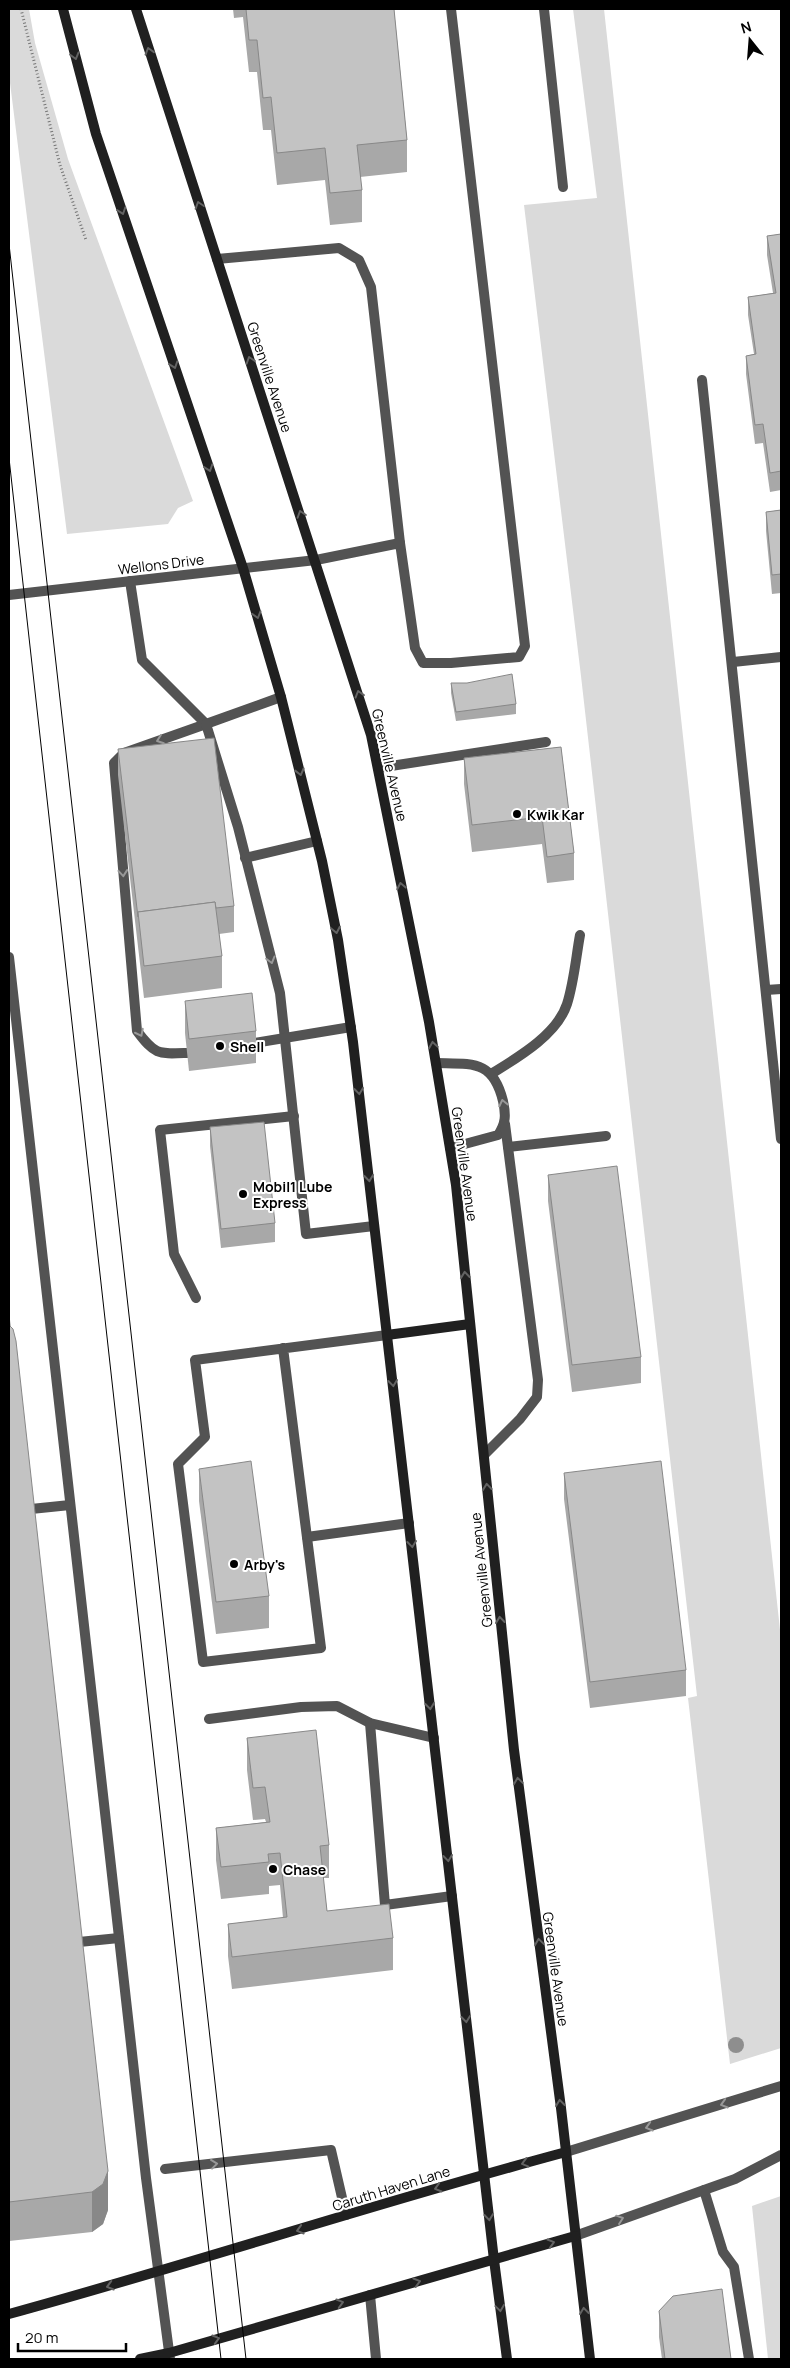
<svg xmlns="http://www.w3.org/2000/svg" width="790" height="2368" font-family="Manrope,sans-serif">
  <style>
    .green { fill: #dadada }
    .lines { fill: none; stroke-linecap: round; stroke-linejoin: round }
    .path { stroke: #757575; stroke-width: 3; stroke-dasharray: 1 2.5; stroke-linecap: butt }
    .service { stroke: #535353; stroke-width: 10 }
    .minor { stroke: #535353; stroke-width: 10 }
    .tertiary { stroke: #535353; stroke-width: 10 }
    .secondary { stroke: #202020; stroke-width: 10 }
    .tram { stroke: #000; stroke-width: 1 }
    .tree { fill: #8e8e8e }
    .wall { fill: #a8a8a8 }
    .shaded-wall { fill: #888 }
    .building { fill: #c3c3c3; stroke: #888 }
    .oneway { stroke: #636363 }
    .oneway2 { stroke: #989898 }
    .poi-dot { fill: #000; stroke: #fff; stroke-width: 2 }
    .labels { text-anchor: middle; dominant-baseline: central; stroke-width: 4; stroke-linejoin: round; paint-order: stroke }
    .street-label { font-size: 14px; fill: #000; stroke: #fff }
    .poi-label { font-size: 14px; font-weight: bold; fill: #000; stroke: #fff; text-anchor: start }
  </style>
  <rect width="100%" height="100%" fill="#fff"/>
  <g class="green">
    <path d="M 9,9 L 29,9 L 35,43 L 68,159 L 193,501 L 178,508 L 168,524 L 67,534 L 9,75 Z"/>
    <path d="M 573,9 L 604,9 L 781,1639 L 781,2048 L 730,2064 L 688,1698 L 697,1696 L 581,676 L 524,205 L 597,198 Z"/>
    <path d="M 781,2196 L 781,2359 L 768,2359 L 752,2206 Z"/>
  </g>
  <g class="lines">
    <path class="path" d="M 21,9 L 60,165 L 86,240"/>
    <g class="service">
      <path d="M 544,9 L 563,187"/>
      <path d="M 217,259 L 339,248 L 359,260 L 371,287 L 400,543"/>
      <path d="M 702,380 L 781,1139"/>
      <path d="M 316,560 L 400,543 L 415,648 L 423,663 L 451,663 L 519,657 L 525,646 L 451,9"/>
      <path d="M 130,581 L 142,660 L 206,724 L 124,753 L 114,763 L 137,1031 C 155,1055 158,1054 187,1053"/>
      <path d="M 733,662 L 781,657"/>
      <path d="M 281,697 L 206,724 L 238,827 L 280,993 L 306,1234 L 374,1226"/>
      <path d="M 378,768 L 546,742"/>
      <path d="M 245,858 L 317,841"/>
      <path d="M 9,957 L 146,2178 L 170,2359"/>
      <path d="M 766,990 L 781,989"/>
      <path d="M 254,1043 L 351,1027"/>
      <path d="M 436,1063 C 473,1064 493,1060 503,1101 C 506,1115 506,1123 498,1135 L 450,1148"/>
      <path d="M 491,1074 C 517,1058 557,1035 567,1004 C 574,982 576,957 580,935"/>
      <path d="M 508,1147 L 606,1136"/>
      <path d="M 196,1298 L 174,1254 L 160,1130 L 294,1116"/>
      <path d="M 283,1348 L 321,1648 L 203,1662 L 178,1464 L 205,1437 L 195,1360 L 387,1335"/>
      <path d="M 484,1455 L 520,1419 L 537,1397 L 538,1380 L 505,1124"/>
      <path d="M 31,1509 L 70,1505"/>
      <path d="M 307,1537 L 409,1523"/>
      <path d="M 209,1719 L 301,1707 L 337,1706 L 370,1723 L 434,1738"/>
      <path d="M 370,1723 L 385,1905 L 452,1896"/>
      <path d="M 79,1942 L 119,1938"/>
      <path d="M 165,2169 L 331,2150 L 346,2215"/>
      <path d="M 704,2190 L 723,2252 L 734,2267 L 749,2359"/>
      <path d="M 370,2295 L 376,2359"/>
    </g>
    <path class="minor" d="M 9,595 L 316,560"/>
    <g class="tertiary">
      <path d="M 566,2152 L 781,2086"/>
      <path d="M 575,2236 L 735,2179 L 781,2155"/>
    </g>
    <g class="secondary">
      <path d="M 63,9 L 96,134 L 243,568 L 281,697 L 322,861 L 338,940 L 353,1042 L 494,2260 L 507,2359"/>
      <path d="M 136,9 L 371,735 L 429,1022 L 456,1185 L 514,1750 L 561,2108 L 590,2359"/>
      <path d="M 387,1335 L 470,1324"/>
      <path d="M 9,2314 C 195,2263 379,2202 566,2152"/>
      <path d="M 140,2359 L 169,2353 L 575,2236"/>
    </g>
    <g class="tram">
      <path d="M 9,244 L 246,2359"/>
      <path d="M 9,458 L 221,2359"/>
    </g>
  </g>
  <circle class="tree" cx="736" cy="2045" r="8"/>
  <g class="wall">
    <path d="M 233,9 L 394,9 L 407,140 L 407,172 L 360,177 L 362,190 L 362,222 L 330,225 L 325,180 L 277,185 L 271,130 L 263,130 L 257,72 L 249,72 L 243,17 L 234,18 Z"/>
    <path d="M 781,234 L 781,490 L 770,492 L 763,443 L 755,444 L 746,374 L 746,356 L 754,354 L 748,315 L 748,297 L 773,293 L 767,255 L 767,236 Z"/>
    <path d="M 781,510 L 781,593 L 772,594 L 766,531 L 766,512 Z"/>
    <path d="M 451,683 L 516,704 L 516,714 L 456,721 L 451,693 Z"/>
    <path d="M 561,747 L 574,853 L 574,880 L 547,883 L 542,844 L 472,852 L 464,784 L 464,758 Z"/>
    <path d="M 118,749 L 234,906 L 234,932 L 219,934 L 222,956 L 222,988 L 144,998 L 118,775 Z"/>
    <path d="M 185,1001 L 256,1031 L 256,1063 L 189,1071 L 185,1033 Z"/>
    <path d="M 210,1127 L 275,1223 L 275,1242 L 221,1248 L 210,1146 Z"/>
    <path d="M 548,1175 L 641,1357 L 641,1383 L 572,1392 L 548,1201 Z"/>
    <path d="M 9,1313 L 108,2210 L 103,2224 L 92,2232 L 9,2241 Z"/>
    <path d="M 199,1469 L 269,1596 L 269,1628 L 216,1634 L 199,1501 Z"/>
    <path d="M 564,1473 L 686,1670 L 686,1696 L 590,1708 L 564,1499 Z"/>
    <path d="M 247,1738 L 329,1845 L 329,1878 L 323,1878 L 327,1911 L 393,1938 L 393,1970 L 232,1989 L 228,1956 L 228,1924 L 283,1918 L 280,1885 L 269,1886 L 269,1894 L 221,1899 L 216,1860 L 216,1828 L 266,1822 L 265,1819 L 253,1820 L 247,1770 Z"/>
    <path d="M 659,2311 L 731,2359 L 662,2359 L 659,2337 Z"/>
  </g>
  <path class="shaded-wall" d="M 108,2171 L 108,2210 L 103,2224 L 92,2232 L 92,2192 Z"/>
  <g class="building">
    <path d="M 246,9 L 394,9 L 407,140 L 357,145 L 362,190 L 330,193 L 325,148 L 277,153 L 271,97 L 263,98 L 257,40 L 249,40 Z"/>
    <path d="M 781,234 L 781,471 L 770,473 L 763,424 L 755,425 L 746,356 L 756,354 L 748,297 L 776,293 L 767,236 Z"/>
    <path d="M 781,510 L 781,574 L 772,575 L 766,512 Z"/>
    <path d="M 512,674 L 516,704 L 456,712 L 451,683 L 467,683 Z"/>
    <path d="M 214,738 L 234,906 L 216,908 L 215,902 L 138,912 L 138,917 L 118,749 Z"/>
    <path d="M 561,747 L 574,853 L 547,857 L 542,817 L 472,825 L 464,758 Z"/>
    <path d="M 215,902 L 222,956 L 144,966 L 138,912 Z"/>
    <path d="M 252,993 L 256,1031 L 189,1039 L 185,1001 Z"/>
    <path d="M 264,1122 L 275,1223 L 221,1229 L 210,1127 Z"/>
    <path d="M 617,1166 L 641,1357 L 572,1365 L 548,1175 Z"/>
    <path d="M 9,1313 L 10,1326 L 9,1325 Z"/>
    <path d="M 9,1325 L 13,1329 L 16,1341 L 108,2171 L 103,2184 L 92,2192 L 9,2202 Z"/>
    <path d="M 251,1461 L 269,1596 L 216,1602 L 199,1469 Z"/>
    <path d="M 661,1461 L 686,1670 L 590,1682 L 564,1473 Z"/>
    <path d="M 316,1730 L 329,1845 L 320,1846 L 327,1911 L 389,1904 L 393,1938 L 232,1957 L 228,1924 L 287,1917 L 280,1853 L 268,1854 L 269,1862 L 221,1867 L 216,1828 L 270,1822 L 265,1787 L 253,1788 L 247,1738 Z"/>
    <path d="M 722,2289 L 731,2359 L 665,2359 L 659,2311 L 673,2296 Z"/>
  </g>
  <defs><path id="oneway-chevron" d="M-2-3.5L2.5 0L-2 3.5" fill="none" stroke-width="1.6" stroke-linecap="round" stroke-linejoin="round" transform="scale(1.25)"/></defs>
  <g class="oneway">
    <use href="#oneway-chevron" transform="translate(149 51) rotate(-107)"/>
    <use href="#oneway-chevron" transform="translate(75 56) rotate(75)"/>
    <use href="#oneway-chevron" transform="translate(199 205) rotate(-108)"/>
    <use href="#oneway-chevron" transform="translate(122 211) rotate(71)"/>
    <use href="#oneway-chevron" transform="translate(250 360) rotate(-108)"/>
    <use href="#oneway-chevron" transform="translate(174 365) rotate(71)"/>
    <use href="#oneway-chevron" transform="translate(209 468) rotate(71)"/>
    <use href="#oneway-chevron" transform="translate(301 514) rotate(-108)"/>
    <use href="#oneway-chevron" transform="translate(257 615) rotate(73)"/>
    <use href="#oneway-chevron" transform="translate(359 694) rotate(-107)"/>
    <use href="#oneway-chevron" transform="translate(300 772) rotate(76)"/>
    <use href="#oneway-chevron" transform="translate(401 886) rotate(-101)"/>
    <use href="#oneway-chevron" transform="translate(336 930) rotate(79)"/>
    <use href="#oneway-chevron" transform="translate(433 1045) rotate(-99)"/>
    <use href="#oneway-chevron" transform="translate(359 1091) rotate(83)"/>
    <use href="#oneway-chevron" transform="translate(369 1178) rotate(84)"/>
    <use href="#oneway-chevron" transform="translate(465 1275) rotate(-96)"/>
    <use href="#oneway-chevron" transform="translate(393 1383) rotate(83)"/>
    <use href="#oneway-chevron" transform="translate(487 1487) rotate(-96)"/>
    <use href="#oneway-chevron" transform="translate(412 1544) rotate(83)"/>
    <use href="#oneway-chevron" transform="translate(500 1620) rotate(-96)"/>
    <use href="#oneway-chevron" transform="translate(430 1706) rotate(83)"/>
    <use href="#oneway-chevron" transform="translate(518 1781) rotate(-98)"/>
    <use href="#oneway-chevron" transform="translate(448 1858) rotate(83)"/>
    <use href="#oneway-chevron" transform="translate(539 1942) rotate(-98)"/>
    <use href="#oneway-chevron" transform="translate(466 2019) rotate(83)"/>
    <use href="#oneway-chevron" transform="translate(560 2103) rotate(-97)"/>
    <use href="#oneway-chevron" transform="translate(525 2163) rotate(165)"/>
    <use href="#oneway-chevron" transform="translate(438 2188) rotate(163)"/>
    <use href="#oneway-chevron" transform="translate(489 2217) rotate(84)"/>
    <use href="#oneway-chevron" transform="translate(300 2230) rotate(163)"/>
    <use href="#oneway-chevron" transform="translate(551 2243) rotate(-17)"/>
    <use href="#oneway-chevron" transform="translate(417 2282) rotate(-16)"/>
    <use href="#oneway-chevron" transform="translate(110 2286) rotate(164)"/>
    <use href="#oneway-chevron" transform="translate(340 2303) rotate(-16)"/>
    <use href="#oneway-chevron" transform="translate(500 2308) rotate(82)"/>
    <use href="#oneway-chevron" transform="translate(584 2311) rotate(-97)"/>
    <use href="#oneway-chevron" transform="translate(216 2339) rotate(-16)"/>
  </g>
  <g class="oneway2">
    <use href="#oneway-chevron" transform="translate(160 740) rotate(160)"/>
    <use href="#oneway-chevron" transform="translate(123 873) rotate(85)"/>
    <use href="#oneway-chevron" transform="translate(271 960) rotate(75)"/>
    <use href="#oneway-chevron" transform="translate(140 1033) rotate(63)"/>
    <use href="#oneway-chevron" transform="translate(503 1103) rotate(-103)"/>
    <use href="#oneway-chevron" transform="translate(724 2104) rotate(163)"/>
    <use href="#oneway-chevron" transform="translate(649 2127) rotate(164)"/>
    <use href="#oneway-chevron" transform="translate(214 2164) rotate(-7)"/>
    <use href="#oneway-chevron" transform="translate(620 2219) rotate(-19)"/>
  </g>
  <g class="poi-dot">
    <circle cx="517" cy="814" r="5"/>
    <circle cx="220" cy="1046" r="5"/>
    <circle cx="243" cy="1194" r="5"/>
    <circle cx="234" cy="1564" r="5"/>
    <circle cx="273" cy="1869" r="5"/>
  </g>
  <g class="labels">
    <g class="street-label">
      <text transform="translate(270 377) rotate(72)">Greenville Avenue</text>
      <text transform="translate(161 564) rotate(-7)">Wellons Drive</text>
      <text transform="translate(390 765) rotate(77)">Greenville Avenue</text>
      <text transform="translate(465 1164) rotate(82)">Greenville Avenue</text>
      <text transform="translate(481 1570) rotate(-96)">Greenville Avenue</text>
      <text transform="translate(556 1969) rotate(82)">Greenville Avenue</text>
      <text transform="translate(391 2188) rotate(-17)">Caruth Haven Lane</text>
    </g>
    <g class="poi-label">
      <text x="527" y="814">Kwik Kar</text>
      <text x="230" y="1046">Shell</text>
      <text x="253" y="1186">Mobil1 Lube<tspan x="253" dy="16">Express</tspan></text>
      <text x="244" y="1564">Arby's</text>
      <text x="283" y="1869">Chase</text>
    </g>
  </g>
  <rect width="790" height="2368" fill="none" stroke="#000000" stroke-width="20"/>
  <g transform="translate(750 40) rotate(343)" stroke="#ffffff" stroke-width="4" paint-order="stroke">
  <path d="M0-4L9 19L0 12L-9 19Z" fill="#000000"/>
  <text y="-8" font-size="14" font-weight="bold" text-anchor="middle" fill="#000000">N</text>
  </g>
  <path d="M18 2343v8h108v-8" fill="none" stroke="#000000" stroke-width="2.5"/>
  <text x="25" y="2343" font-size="15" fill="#000000" stroke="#ffffff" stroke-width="4" paint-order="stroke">20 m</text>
</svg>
